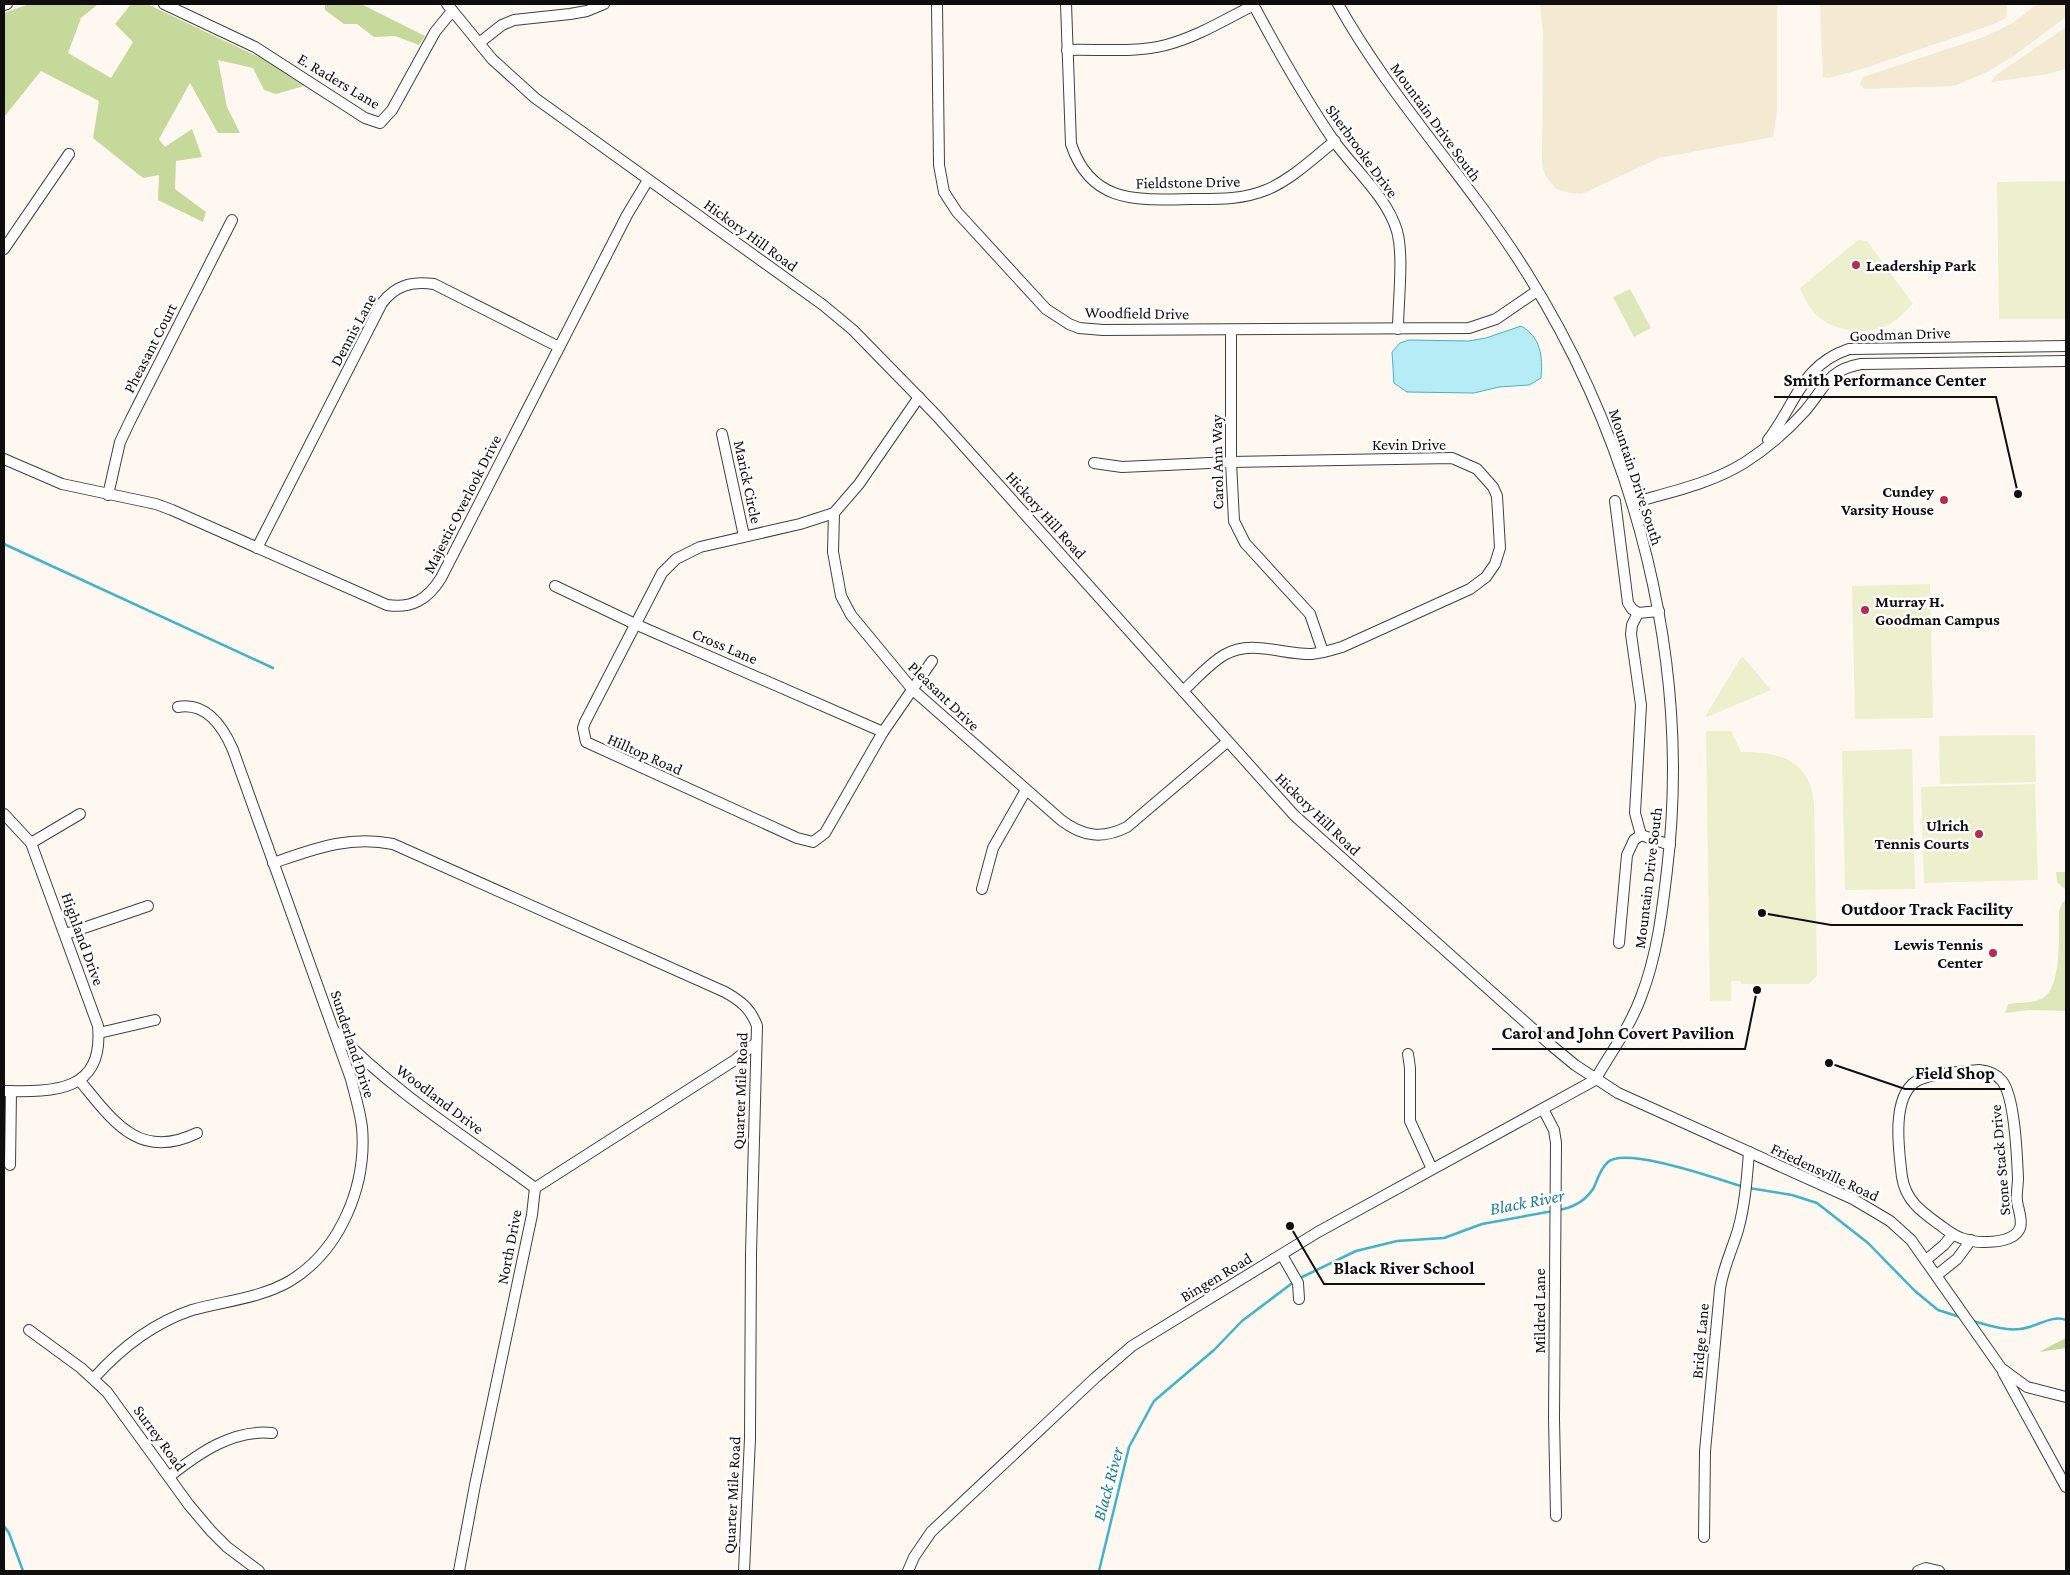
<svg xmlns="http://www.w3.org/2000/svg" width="2070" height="1575" font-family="'Crimson Pro',serif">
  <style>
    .farmland { fill: #f4e9d1 }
    .green { fill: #dde8ba }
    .forest { fill: #c5d99a }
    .pitch { fill: #ecf0cc }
    .water { fill: #b6ecf5; stroke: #3fb4ca }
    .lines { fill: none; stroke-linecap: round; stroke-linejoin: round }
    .stream { stroke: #3fb4ca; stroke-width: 2.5 }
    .minor-casing { stroke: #414141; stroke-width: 12 }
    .minor { stroke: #fff; stroke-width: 10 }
    .poi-dot { fill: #bb2953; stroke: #fff; stroke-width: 2 }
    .labels { text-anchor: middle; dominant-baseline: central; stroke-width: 5; stroke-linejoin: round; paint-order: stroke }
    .street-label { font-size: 16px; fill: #0e0e0e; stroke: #fff }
    .poi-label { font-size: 16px; font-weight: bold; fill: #0e0e0e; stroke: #fff; text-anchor: end }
    .water-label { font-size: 18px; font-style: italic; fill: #1a7e97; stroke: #fff }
    .leader { fill: none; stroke: #0e0e0e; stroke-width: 2 }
    .callout-dot { fill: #0e0e0e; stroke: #fff; stroke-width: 2 }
    .callout-label { font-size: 18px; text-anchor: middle; font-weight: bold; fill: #0e0e0e; stroke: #fff; stroke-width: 5; stroke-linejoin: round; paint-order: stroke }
  </style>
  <rect width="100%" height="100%" fill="#fff8f0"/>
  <g class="farmland">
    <path d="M 1540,4 L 1777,4 L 1777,111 L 1773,137 L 1659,158 L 1582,194 L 1570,193 L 1556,189 L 1545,175 L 1542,164 L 1543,34 Z"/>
    <path d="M 1820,4 L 2005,4 L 2007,7 L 2006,18 L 1994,24 L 1865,68 L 1829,78 L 1823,77 Z"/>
    <path d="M 2037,4 L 2066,4 L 2066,17 L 2015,55 L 1987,72 L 1954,86 L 1864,89 L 1860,84 L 1863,77 L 1981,38 L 2013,23 Z"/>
    <path d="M 2066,27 L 2066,69 L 2048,74 L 1991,82 L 1996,75 Z"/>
  </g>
  <g class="green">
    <path d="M 1630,289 L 1651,328 L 1634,337 L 1613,297 Z"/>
    <path d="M 2056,872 L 2066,872 L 2066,890 L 2057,882 Z"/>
    <path d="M 2066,900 L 2066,1011 L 2029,1010 L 2005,1013 L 2008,1004 C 2020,1002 2032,1004 2043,998 C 2062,987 2059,931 2059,911 L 2062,903 Z"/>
  </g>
  <g class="forest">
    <path d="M 29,4 L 98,4 L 81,18 L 68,53 L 111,78 L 133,42 L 115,24 L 131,4 L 147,4 L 261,58 L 304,86 L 276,94 L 264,90 L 253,68 L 218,60 L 227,107 L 240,133 L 218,133 L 190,83 L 159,139 L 165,147 L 192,129 L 202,157 L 176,161 L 175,189 L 206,212 L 203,222 L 158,200 L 159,175 L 143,178 L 93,138 L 99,101 L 41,71 L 4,117 L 4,13 Z"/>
    <path d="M 325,4 L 361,4 L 425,36 L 419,45 L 395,36 L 374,37 L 357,24 L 344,24 L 325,10 Z"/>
    <path d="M 2066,1338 L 2066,1348 L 2039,1352 Z"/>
  </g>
  <g class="pitch">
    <path d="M 2066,181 L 2066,319 L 1999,319 L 1997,182 Z"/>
    <path d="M 1858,240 L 1867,241 L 1913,304 C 1905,312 1896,321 1886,326 C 1863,336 1834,331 1816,315 C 1809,308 1804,297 1800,288 Z"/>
    <path d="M 1930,584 L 1933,718 L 1855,719 L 1852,586 Z"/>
    <path d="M 1742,656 L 1771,690 L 1707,717 L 1706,715 Z"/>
    <path d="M 1706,731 L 1731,731 L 1741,752 C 1779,752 1810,759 1814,804 L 1817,976 L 1809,984 L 1741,984 L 1741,981 L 1731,981 L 1731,1001 L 1710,1001 Z"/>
    <path d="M 2035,735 L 2036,782 L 1940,784 L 1939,736 Z"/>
    <path d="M 1912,749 L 1915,889 L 1845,890 L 1842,751 Z"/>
    <path d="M 2035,784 L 2038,880 L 1924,883 L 1921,787 Z"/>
  </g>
  <path class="water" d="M 1521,326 C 1541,337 1543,357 1541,378 L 1529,385 L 1499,387 L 1474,393 L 1407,392 L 1394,383 L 1392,352 L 1400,343 L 1409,340 L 1469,341 L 1486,338 Z"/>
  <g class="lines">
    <g class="stream">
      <path d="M 4,544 L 273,668"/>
      <path d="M 1749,1188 L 1792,1195 L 1817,1203 L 1868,1243 L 1915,1291 L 1938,1310 L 1960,1317"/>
      <path d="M 1558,1210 C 1572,1208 1585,1201 1593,1189 C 1598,1180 1599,1170 1608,1162 C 1626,1146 1720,1180 1744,1187"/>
      <path d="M 1300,1278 L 1356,1251 L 1397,1241 L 1444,1238 L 1482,1224 L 1553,1211"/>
      <path d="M 1973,1321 C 1988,1325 2004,1331 2020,1329 C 2035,1328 2052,1314 2066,1320"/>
      <path d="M 4,1526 L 9,1533 L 23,1571"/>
      <path d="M 1099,1571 L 1129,1447 L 1154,1401 L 1214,1350 L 1242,1321 L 1295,1281"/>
    </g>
    <defs>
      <g id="minor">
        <path d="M 164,4 L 255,47 L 365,118 L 380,123 L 392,110 L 435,32 L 452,11"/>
        <path d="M 447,4 L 492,59 L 535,98 L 823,305 L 853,330 L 936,415 L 1294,815 L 1552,1046 L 1575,1065 L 1618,1093 L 1853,1199 L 1890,1221 L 1911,1240 L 2001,1368 L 2027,1387 L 2066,1397"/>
        <path d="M 937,4 L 939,165 L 944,192 L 957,212 L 1046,309 L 1069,324 L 1079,328 L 1103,330 L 1469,328 L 1496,319 L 1537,291"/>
        <path d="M 1066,4 L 1071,144 C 1091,204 1137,200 1190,199 C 1216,199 1242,200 1266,190 C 1291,180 1313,158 1335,141"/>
        <path d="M 1253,4 C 1278,51 1304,97 1334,141 C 1354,169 1387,197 1397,231 C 1404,256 1398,302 1398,329"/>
        <path d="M 1338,4 C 1391,99 1467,178 1525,270 C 1636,446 1692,662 1667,870 C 1662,913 1657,956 1641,997 C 1630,1027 1611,1052 1595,1080"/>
        <path d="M 4,5 L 7,4"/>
        <path d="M 479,43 L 502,25 L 514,20 L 570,14 L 587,11 L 604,4"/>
        <path d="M 1067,50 C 1099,49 1135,53 1166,45 C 1197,37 1226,19 1254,5"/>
        <path d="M 4,249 L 69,154"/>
        <path d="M 1231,330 L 1231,462 L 1234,521 L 1245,543 L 1310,614 L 1323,652"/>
        <path d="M 919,397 L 859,484 L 834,513 L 833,552 L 841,596 L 851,615 L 913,690 L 1061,820 C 1083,837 1103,839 1127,827 L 1227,742"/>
        <path d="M 722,434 L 744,536"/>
        <path d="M 1768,440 C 1796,404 1801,365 1849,349 L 2066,346"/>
        <path d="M 4,459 L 62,484 L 156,504 L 172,510 L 387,605 C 412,609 428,599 441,578 L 627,215 L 648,180"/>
        <path d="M 1094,463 L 1122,467 L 1231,462 L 1452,458 L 1477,469 L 1493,487 L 1497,496 L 1500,548 L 1495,564 L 1486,577 L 1470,589 L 1342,647 C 1332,650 1322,653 1312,654 C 1283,655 1252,639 1224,655 C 1209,664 1196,679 1183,691"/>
        <path d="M 108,495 L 120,442 L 131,419 L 232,220"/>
        <path d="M 1615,501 L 1628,603 L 1632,609 L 1638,613"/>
        <path d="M 1632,503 C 1670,492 1710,484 1744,463 C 1766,449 1787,431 1805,411 C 1825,388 1827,370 1861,364 L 2066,361"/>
        <path d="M 834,513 L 800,524 L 700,547 L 676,559 L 662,573 L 585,722 L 583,728 L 586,742 L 797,838 L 813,842 L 825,833 L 883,732 L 932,661"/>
        <path d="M 257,548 L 382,303 C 396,285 412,281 434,284 L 559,347"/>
        <path d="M 555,586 L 635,624 L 883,732"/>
        <path d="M 1659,611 L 1638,613 L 1632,625 L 1631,634 L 1641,705 L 1635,813 L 1641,835 L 1670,845"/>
        <path d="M 4,814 L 31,843 L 98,1026 C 104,1092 55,1092 4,1091"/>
        <path d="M 31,843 L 80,814"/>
        <path d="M 273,863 C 314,849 349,835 393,844 L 725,992 C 741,1001 751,1009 757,1026 L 751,1253 L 750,1438 L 744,1571"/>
        <path d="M 982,889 L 993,848 L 1026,790"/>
        <path d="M 66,934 L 148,906"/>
        <path d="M 1619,943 L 1627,855 L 1634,840 L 1641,835"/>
        <path d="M 336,1032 C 393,1092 469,1139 535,1188"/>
        <path d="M 99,1033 L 155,1020"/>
        <path d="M 1408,1054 L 1410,1068 L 1410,1121 L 1432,1169"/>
        <path d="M 1979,1070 C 1988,1071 1996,1073 2002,1081 C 2015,1097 2017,1156 2018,1178 C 2018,1186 2016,1194 2017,1201 C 2018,1210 2023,1219 2020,1228 C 2013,1245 1976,1244 1961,1238 C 1955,1236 1949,1232 1944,1228 C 1925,1214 1906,1203 1902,1177 C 1899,1152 1891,1099 1915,1082 C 1928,1073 1962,1072 1979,1070 Z"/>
        <path d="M 80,1081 C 113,1121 139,1161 197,1133"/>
        <path d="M 1543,1109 L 1554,1130 L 1556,1143 L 1554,1419 L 1556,1516"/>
        <path d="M 10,1165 L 11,1091"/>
        <path d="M 1282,1255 L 1298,1283 L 1299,1299"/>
        <path d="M 1926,1260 L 1944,1245 L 1953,1234"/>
        <path d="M 1937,1275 L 1957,1259 L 1971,1240"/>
        <path d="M 29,1330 L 81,1368 L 107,1392 L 189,1505 L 211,1531 L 227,1547 L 259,1571"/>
        <path d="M 2003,1372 L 2066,1487"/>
        <path d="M 94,1378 C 121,1348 153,1323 192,1310 C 224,1301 261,1298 290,1281 C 341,1250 367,1185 362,1127 C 360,1111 355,1095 351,1079 L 233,750 C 223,727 207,702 178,707"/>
        <path d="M 170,1476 C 199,1453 233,1429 272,1433"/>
        <path d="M 1704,1537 L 1705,1451 L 1720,1289 C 1723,1268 1732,1250 1738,1230 C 1745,1205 1747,1178 1749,1152"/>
        <path d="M 459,1571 L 475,1485 L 532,1215 L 535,1188 L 735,1060 L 756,1043"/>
        <path d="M 908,1571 L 914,1557 L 931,1532 L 1095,1378 L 1132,1346 L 1318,1232 L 1595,1080"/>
        <path d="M 1918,1571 L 1926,1568 L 1939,1571"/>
      </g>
    </defs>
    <use href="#minor" class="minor-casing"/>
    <use href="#minor" class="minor"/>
  </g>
  <g class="poi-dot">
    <circle cx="1856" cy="265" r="5"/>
    <circle cx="1944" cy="500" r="5"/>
    <circle cx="1865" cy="610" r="5"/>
    <circle cx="1979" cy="834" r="5"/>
    <circle cx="1993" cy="953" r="5"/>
  </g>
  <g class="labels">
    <g class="street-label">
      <text transform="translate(339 81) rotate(31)">E. Raders Lane</text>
      <text transform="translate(1436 122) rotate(54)">Mountain Drive South</text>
      <text transform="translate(1362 151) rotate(54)">Sherbrooke Drive</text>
      <text transform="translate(1188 182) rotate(-1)">Fieldstone Drive</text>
      <text transform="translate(751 235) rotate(36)">Hickory Hill Road</text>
      <text transform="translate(1137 313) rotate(1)">Woodfield Drive</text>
      <text transform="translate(353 330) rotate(-62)">Dennis Lane</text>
      <text transform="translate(1900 334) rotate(-2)">Goodman Drive</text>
      <text transform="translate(150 348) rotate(-63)">Pheasant Court</text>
      <text x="1409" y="444">Kevin Drive</text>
      <text transform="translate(1217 462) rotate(-91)">Carol Ann Way</text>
      <text transform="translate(1636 477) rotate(72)">Mountain Drive South</text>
      <text transform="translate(748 482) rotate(78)">Marick Circle</text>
      <text transform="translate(462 504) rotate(-63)">Majestic Overlook Drive</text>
      <text transform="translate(1046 515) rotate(48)">Hickory Hill Road</text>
      <text transform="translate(725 646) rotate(23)">Cross Lane</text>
      <text transform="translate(944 696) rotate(44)">Pleasant Drive</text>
      <text transform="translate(645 754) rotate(24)">Hilltop Road</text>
      <text transform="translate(1318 814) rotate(44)">Hickory Hill Road</text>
      <text transform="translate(1648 878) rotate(-83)">Mountain Drive South</text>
      <text transform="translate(83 939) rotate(70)">Highland Drive</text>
      <text transform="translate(353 1044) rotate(72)">Sunderland Drive</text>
      <text transform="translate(740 1091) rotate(-88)">Quarter Mile Road</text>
      <text transform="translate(440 1099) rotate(37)">Woodland Drive</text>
      <text transform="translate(2000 1160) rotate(-95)">Stone Stack Drive</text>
      <text transform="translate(1825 1172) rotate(25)">Friedensville Road</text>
      <text transform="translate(509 1247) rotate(-79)">North Drive</text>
      <text transform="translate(1216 1277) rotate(-31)">Bingen Road</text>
      <text transform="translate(1539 1311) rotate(-90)">Mildred Lane</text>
      <text transform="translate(1700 1341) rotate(-85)">Bridge Lane</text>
      <text transform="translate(160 1438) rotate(54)">Surrey Road</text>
      <text transform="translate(732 1495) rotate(-87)">Quarter Mile Road</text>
    </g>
    <g class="poi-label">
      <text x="1866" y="265" text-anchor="start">Leadership Park</text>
      <text x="1934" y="491">Cundey<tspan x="1934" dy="18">Varsity House</tspan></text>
      <text x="1875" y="601" text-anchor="start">Murray H.<tspan x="1875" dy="18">Goodman Campus</tspan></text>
      <text x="1969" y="825">Ulrich<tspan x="1969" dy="18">Tennis Courts</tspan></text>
      <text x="1983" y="944">Lewis Tennis<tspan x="1983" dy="18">Center</tspan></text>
    </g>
    <g class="water-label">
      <text transform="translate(1527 1202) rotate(-11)">Black River</text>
      <text transform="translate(1108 1484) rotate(-75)">Black River</text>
    </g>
  </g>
  <path class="leader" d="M2018 494L1996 397H1774M1762 913L1831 925H2023M1757 990L1745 1049H1492M1829 1063L1905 1089H2005M1290 1226L1324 1284H1485"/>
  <g class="callout-dot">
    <circle cx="2018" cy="494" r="5"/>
    <circle cx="1762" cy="913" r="5"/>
    <circle cx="1757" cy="990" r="5"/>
    <circle cx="1829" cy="1063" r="5"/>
    <circle cx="1290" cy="1226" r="5"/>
  </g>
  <g class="callout-label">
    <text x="1885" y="386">Smith Performance Center</text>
    <text x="1927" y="915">Outdoor Track Facility</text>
    <text x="1618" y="1039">Carol and John Covert Pavilion</text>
    <text x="1955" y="1079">Field Shop</text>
    <text x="1404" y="1274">Black River School</text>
  </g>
  <rect width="2070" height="1575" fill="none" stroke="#0e0e0e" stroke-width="10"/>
</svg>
